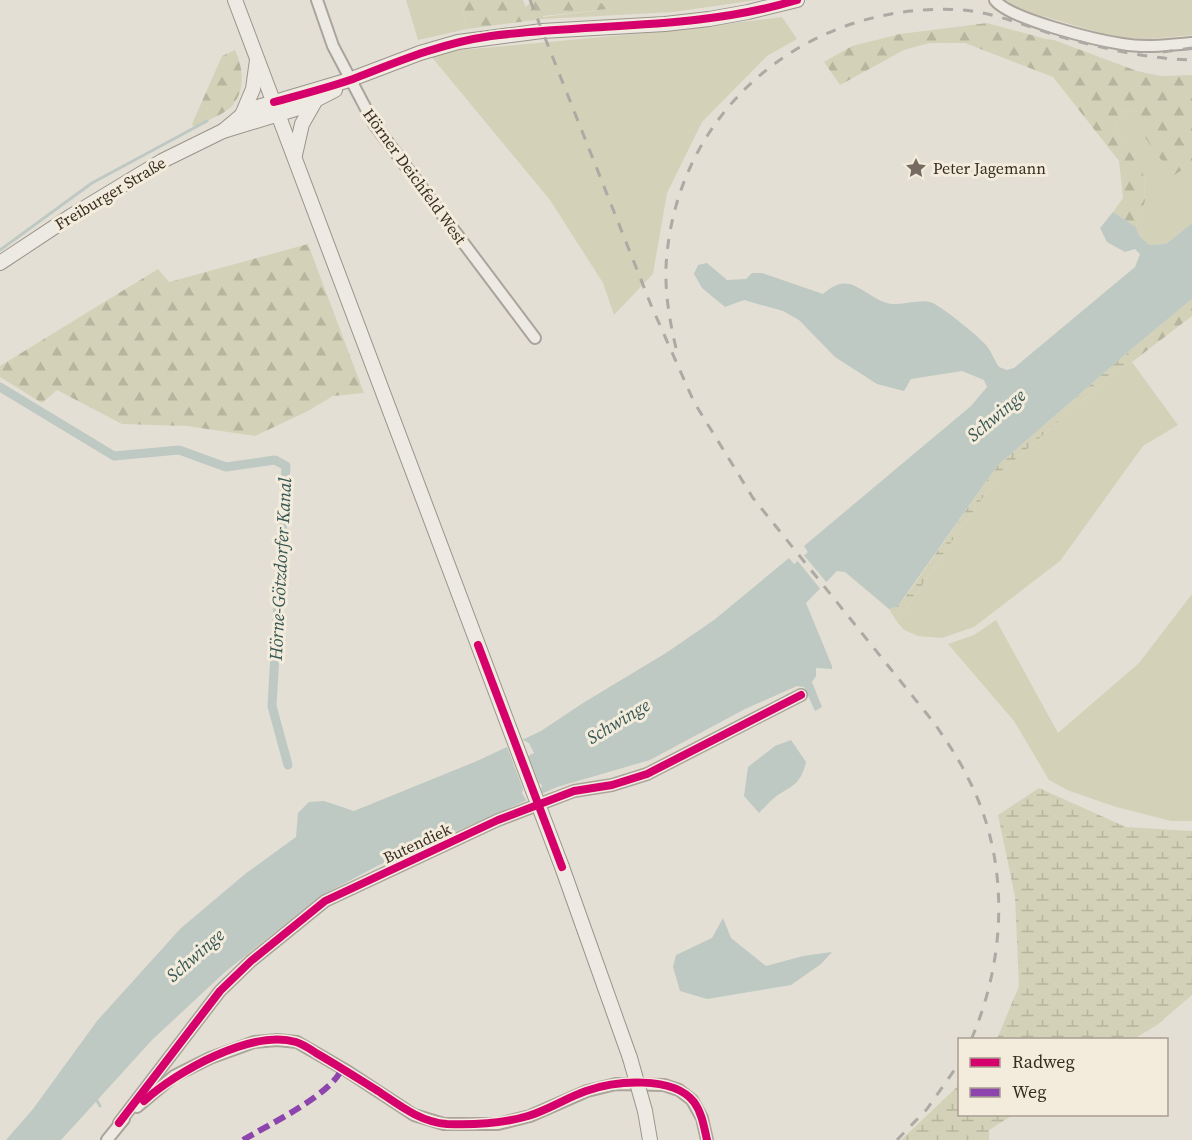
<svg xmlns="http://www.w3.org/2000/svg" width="1192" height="1140" font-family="'Source Serif 4',serif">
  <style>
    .green { fill: #d3d2b8 }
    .forest { fill: url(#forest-firs) }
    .wetland { fill: url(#wetland-marsh) }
    .water { fill: #bdc9c2 }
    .pier { fill: #e4dfd4 }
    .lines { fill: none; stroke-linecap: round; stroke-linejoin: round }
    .stream { stroke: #bdc9c2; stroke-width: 3 }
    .canal { stroke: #bdc9c2; stroke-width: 9 }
    .street-casing { stroke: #aaa49c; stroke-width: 14 }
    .secondary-casing { stroke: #9a948c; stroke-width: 16 }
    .street { stroke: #edeae3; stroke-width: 10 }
    .secondary { stroke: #edeae3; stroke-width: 14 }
    .rail { stroke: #ada9a4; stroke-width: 3; stroke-dasharray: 10 10; stroke-linecap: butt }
    .secondary-bridge-casing { stroke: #9a948c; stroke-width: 16; stroke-linecap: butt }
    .secondary-bridge { stroke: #edeae3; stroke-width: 14 }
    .quiet { stroke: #8e44ad; stroke-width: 6; stroke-dasharray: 12 6; stroke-linecap: butt }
    .cycleway-casing { stroke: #f3ebdb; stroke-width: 11 }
    .cycleway { stroke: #d6006c; stroke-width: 8 }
    .labels { text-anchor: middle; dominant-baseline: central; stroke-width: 6; stroke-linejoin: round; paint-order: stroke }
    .poi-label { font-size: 16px; fill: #392d23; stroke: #f3ebdb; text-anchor: start }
    .street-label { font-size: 16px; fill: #392d23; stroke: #f3ebdb }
    .water-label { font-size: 18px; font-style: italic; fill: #345754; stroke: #f3ebdb }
  </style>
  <defs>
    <pattern id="forest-firs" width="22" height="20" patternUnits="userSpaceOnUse" patternTransform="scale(1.5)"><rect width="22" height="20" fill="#d3d2b8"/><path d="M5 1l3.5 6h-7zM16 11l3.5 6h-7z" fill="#b6b59e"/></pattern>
    <pattern id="wetland-marsh" width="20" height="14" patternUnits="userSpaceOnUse" patternTransform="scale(1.5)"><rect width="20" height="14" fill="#d3d2b8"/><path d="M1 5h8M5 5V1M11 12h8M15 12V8" fill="none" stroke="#b6b59e"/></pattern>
  </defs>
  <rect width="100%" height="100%" fill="#e4dfd4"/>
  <g class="green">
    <path d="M 406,0 L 461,0 L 467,29 L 418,40 Z"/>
    <path d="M 598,0 L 757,0 L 673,12 L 543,19 L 543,17 L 608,9 Z"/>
    <path d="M 1004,0 L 1192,0 L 1192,35 L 1149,39 L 1114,37 L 1019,9 Z"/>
    <path d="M 782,17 L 797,39 L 767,56 L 702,122 L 667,193 L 653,274 L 614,315 L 603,283 L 550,200 L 430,55 L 461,50 L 666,31 Z"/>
    <path d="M 1124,109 L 1138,112 L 1192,161 L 1192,223 L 1166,244 L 1149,245 L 1139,235 L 1136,227 L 1145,201 L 1144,177 L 1116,126 Z"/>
    <path d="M 1132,362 L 1178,425 L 1143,446 L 1060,561 L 974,627 L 942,638 L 918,636 L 904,630 L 897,622 L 961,528 L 1003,470 L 1112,375 Z"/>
    <path d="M 1192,594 L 1192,821 L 1171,821 L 1116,807 L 1067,790 L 1049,780 L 1014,721 L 948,644 L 974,635 L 996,620 L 1058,733 L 1139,663 Z"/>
  </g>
  <g class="forest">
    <path d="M 461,0 L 523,0 L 526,7 L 532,0 L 598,0 L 608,9 L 543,16 L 543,19 L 467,29 Z"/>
    <path d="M 987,23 L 1046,39 L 1054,40 L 1137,71 L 1161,76 L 1192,75 L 1192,163 L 1173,176 L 1138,128 L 1138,112 L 1124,109 L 1116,126 L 1144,176 L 1145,201 L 1136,227 L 1113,212 L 1123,198 L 1119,161 L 1053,77 L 965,43 L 929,43 L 904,50 L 840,85 L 824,62 L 852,46 L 900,34 Z"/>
    <path d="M 235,50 C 243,68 246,88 233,105 C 227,113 204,122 194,127 L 192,124 L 222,56 Z"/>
    <path d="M 308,244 L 364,393 L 333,396 L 308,411 L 255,436 L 187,426 L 122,424 L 57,390 L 42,403 L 0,377 L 0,366 L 158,269 L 169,282 Z"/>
    <path d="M 1192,299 L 1192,316 L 1132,362 L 1128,352 Z"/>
  </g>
  <g class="wetland">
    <path d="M 1128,352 L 1132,362 L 1112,375 L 1003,470 L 961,528 L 897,622 L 889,609 L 898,605 L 906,596 L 997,466 Z"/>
    <path d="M 1039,788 L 1126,827 L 1192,831 L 1192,995 L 1157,1025 L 1134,1039 L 997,1039 L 1019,986 L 1015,897 L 998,815 Z"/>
    <path d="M 959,1085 L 960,1114 L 1013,1115 L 989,1130 L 989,1140 L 901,1140 Z"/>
  </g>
  <g class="water">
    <path d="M 1113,212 L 1136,227 L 1139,235 L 1149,245 L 1166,244 L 1192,223 L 1192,299 L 1128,352 L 997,466 L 898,606 L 889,609 L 845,572 L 837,571 L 806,603 L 832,666 L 832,669 L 816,668 L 816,676 L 812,682 L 822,707 L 815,711 L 804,687 L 797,686 L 745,709 L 650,760 L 557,787 L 377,866 L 319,897 L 225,972 L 152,1040 L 61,1140 L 6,1140 L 33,1109 L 97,1021 L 180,929 L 245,874 L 296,837 L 298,813 L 309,802 L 324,801 L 354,811 L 477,761 L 541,731 L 583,703 L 666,653 L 714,620 L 789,558 L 794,564 L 808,552 L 804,546 L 971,406 L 987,387 L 984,380 L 962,371 L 911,379 L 904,391 L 877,384 L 835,357 L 799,320 L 783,311 L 744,300 L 725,307 L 702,288 L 694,274 L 698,265 L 707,263 L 727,280 L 746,279 L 752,273 L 762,273 L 823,294 C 849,271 858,291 884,302 C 900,308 915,299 930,302 C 939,304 978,336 985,344 C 991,350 994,360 999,367 L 1007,370 L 1014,368 L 1135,267 L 1140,254 L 1135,249 L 1125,252 L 1107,242 L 1100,228 Z"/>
    <path d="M 791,740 L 806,762 C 801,783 794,785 778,795 C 771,800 765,807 759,813 L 744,796 L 748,767 L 775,746 Z"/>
    <path d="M 723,918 L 731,938 L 766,966 L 803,956 L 832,952 L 821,964 L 791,985 L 707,999 L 680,991 L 673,967 L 676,955 L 712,938 Z"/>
  </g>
  <g class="pier">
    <path d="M 802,553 L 828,584 L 822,591 L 796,559 Z"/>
    <path d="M 521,737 L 523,740 L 529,743 L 534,753 L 528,756 L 539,783 L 542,785 L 541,789 L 544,797 L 528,803 L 522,793 L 523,789 L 506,744 Z"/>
  </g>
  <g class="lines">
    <g class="stream">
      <path d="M 0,250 L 92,183 L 207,121"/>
      <path d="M 95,1097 L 100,1106"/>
    </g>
    <path class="canal" d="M 0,387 L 114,456 L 179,450 L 226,467 L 275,460 L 286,466 L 272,706 L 288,765"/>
    <defs>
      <g id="street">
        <path d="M 317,0 L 333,46 L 374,124 L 535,338"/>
        <path d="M 995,0 C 1009,19 1096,40 1122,44 C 1145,48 1169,45 1192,43"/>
        <path d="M 137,1107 L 174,1076 L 210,1058 L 254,1042 L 277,1040 L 297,1042 L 347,1071 L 414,1115 L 444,1124 L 498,1124 L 530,1116 L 587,1091 L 616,1084 L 664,1085 L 679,1090 L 692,1100 L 702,1118 L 707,1140"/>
        <path d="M 119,1123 L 220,991 L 251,961 L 325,901 L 498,820 L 574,791 L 612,785 L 647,774 L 801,695"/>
        <path d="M 107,1140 L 124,1119"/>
      </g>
      <g id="secondary">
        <path d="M 235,0 L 532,788"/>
        <path d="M 242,115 L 253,89 L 257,60"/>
        <path d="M 223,131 L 242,115 L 258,107 L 349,80 L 420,53 L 458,42 L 542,31 L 665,24 L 709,19 L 748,12 L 797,0"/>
        <path d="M 295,155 L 302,124 L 314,103"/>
        <path d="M 0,263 L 71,216 L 162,161 L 223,131 L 302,107 L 335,90"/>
        <path d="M 562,867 L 630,1058"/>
        <path d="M 645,1111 L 650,1140"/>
      </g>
    </defs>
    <use href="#street" class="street-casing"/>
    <use href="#secondary" class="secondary-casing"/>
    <use href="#street" class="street"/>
    <use href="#secondary" class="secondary"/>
    <g class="rail">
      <path d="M 530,0 L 651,305 L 694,402 L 753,498 L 935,724 C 947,742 959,759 968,778 C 1010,859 1007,957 971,1040"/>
      <path d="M 1163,52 L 1192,48"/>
      <path d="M 676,348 C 670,323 665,294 666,267 C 674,111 807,0 962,10 C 996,13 1026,26 1058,36 C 1101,48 1148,59 1192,60"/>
      <path d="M 897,1140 L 927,1109 L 960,1062"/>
    </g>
    <defs>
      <g id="secondary-bridge">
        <path d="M 532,788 L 562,867"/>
        <path d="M 630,1058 L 645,1111"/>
      </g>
    </defs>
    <use href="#secondary-bridge" class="secondary-bridge-casing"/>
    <use href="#secondary-bridge" class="secondary-bridge"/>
    <path class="quiet" d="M 243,1140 C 268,1125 333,1094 342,1068"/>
    <defs>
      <g id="cycleway">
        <path d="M 274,102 C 300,95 327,88 353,79 C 399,61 442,43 491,36 C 593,23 698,30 797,0"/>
        <path d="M 478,645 L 562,867"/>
        <path d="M 144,1101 C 176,1072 251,1029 296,1042 C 303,1044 310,1049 316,1053 C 337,1065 357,1078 378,1091 C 399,1105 420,1122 447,1124 C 474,1125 501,1124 528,1116 C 548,1110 566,1098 586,1091 C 614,1081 673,1075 694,1102 C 702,1113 704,1127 707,1140"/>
        <path d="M 119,1123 L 220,991 L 251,961 L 325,901 L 498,820 L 574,791 L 612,785 L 647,774 L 801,695"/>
      </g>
    </defs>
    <use href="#cycleway" class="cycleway-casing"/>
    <use href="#cycleway" class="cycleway"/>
  </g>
  <defs>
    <symbol id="sight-bare" viewBox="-9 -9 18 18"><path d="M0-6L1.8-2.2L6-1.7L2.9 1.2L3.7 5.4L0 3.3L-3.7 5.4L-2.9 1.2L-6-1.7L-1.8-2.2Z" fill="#756b61" stroke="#f3ebdb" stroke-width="2.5" paint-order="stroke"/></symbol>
  </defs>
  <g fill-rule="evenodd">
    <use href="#sight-bare" x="901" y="153" width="30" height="30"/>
  </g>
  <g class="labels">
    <g class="poi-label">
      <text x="933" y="168">Peter Jagemann</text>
    </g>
    <g class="street-label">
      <text transform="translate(415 176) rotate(54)">Hörner Deichfeld West</text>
      <text transform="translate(110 193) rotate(-31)">Freiburger Straße</text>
      <text transform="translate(417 843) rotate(-25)">Butendiek</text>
    </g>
    <g class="water-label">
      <text transform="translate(996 415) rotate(-40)">Schwinge</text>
      <text transform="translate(280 569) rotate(-87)">Hörne-Götzdorfer Kanal</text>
      <text transform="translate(618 721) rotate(-31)">Schwinge</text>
      <text transform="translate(195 955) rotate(-41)">Schwinge</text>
    </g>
  </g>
  <rect x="958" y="1038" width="210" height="78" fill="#f3ebdb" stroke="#a99f91" stroke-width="1.5"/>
  <rect x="970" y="1058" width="30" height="9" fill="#d6006c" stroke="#a99f91" stroke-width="1.5"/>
  <text x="1012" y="1068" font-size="18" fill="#392d23">Radweg</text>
  <rect x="970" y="1088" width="30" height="9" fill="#8e44ad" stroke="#a99f91" stroke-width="1.5"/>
  <text x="1012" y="1098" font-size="18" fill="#392d23">Weg</text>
</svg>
